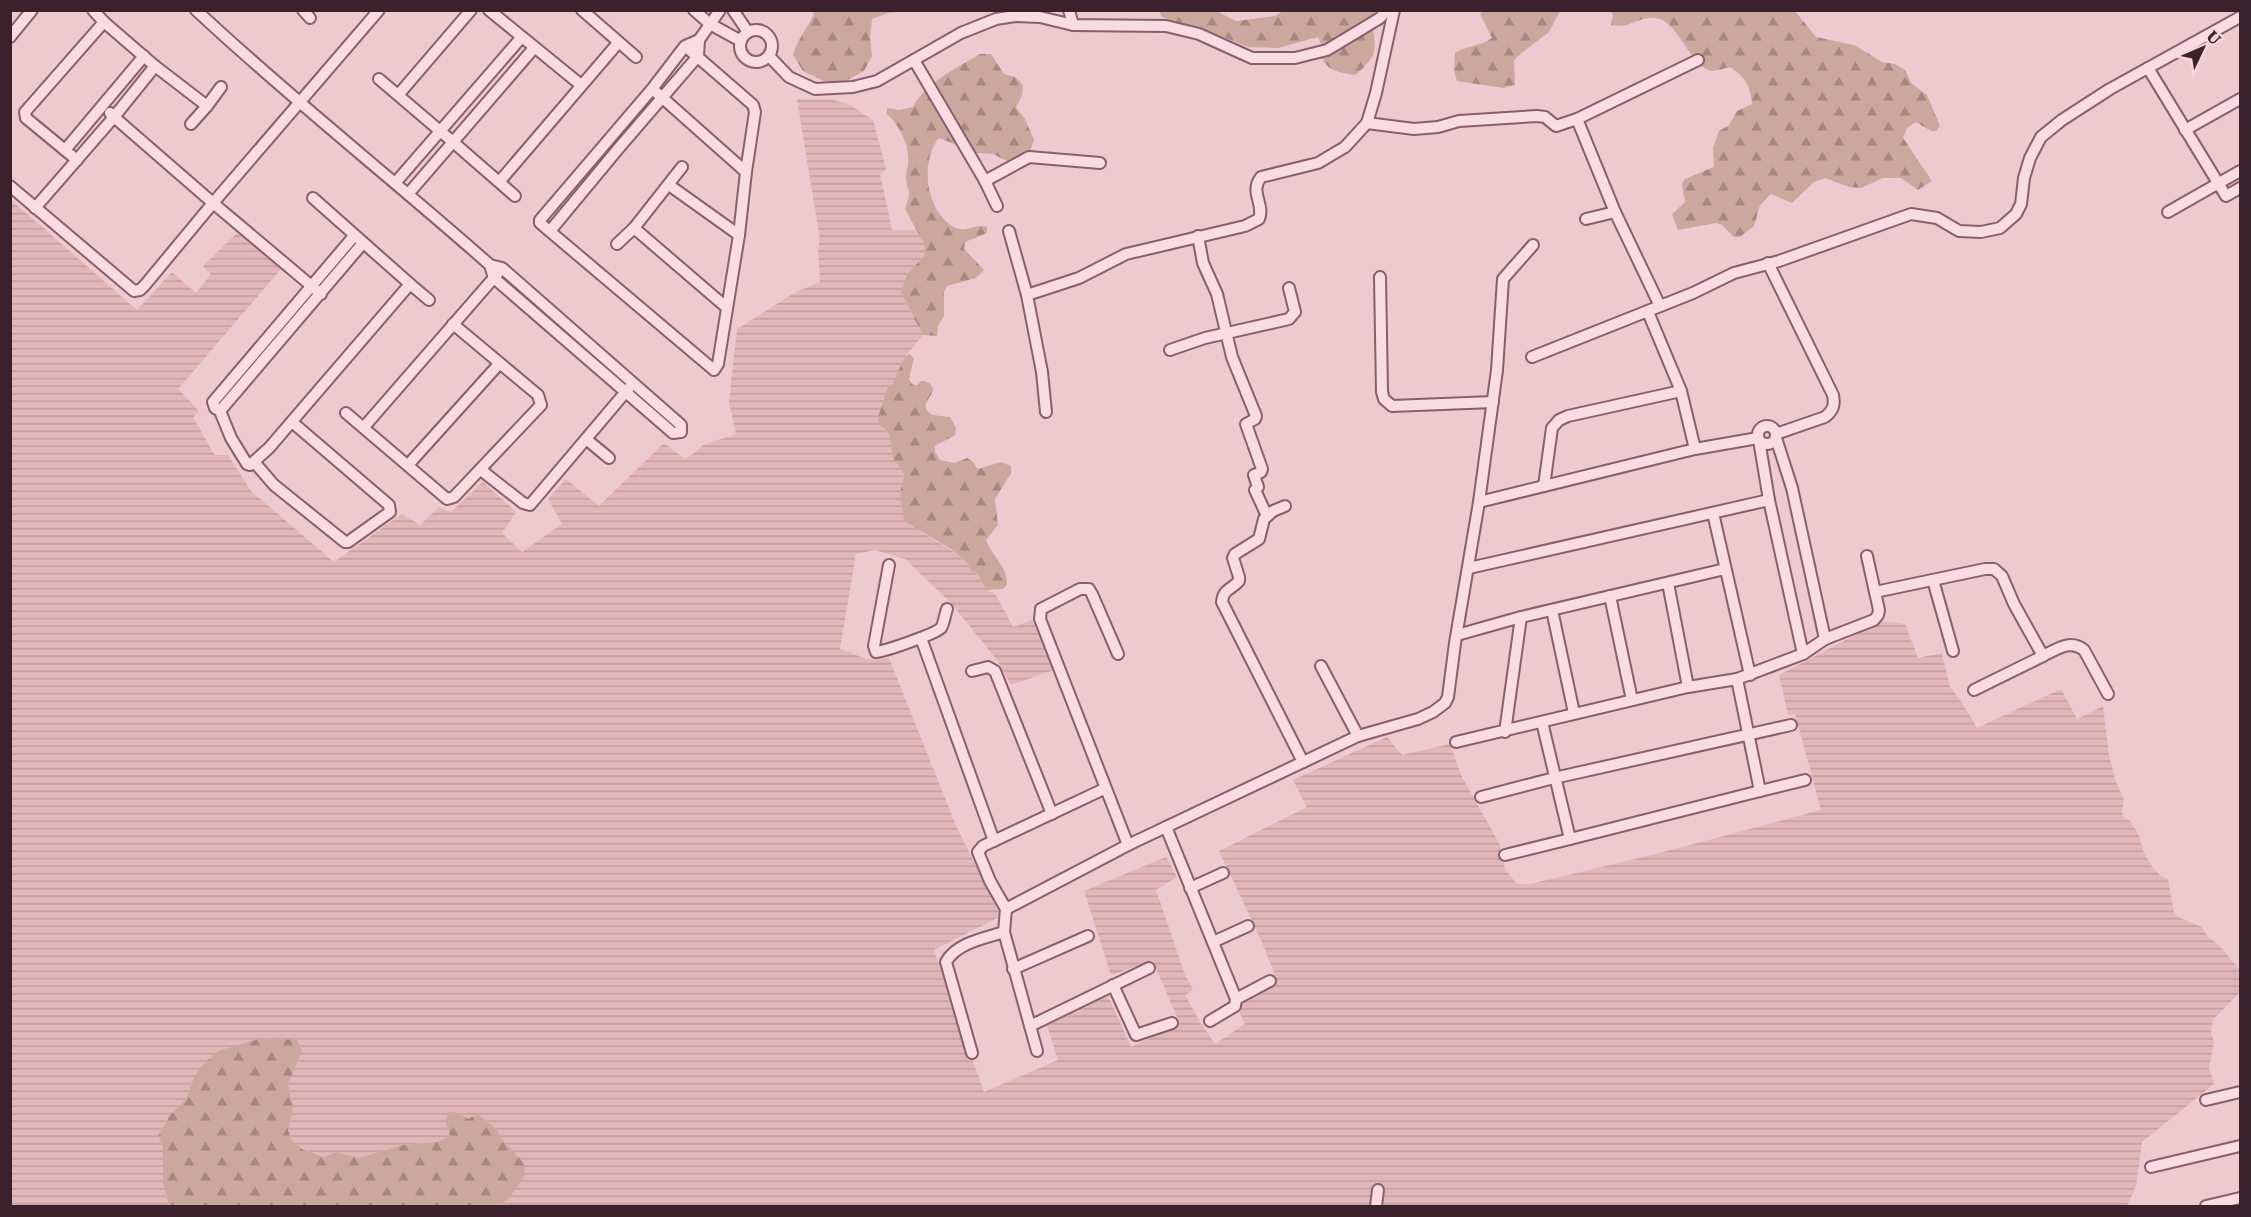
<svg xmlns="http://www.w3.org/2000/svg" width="2251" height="1217" font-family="'Roboto Serif',serif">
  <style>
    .farmland { fill: url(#farmland-rules) }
    .forest { fill: url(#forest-firs) }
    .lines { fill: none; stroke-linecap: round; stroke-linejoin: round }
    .minor-casing { stroke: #895e6d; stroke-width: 14 }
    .minor { stroke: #f8dce1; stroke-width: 10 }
  </style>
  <defs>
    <pattern id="farmland-rules" width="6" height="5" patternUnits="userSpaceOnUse" patternTransform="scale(1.5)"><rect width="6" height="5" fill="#e2b7b9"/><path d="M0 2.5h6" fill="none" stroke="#c39d9f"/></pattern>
    <pattern id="forest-firs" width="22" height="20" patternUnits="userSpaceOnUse" patternTransform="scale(1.5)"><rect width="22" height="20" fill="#cba89d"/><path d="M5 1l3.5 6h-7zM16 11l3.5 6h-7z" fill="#a68880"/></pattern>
  </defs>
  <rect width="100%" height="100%" fill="#edc9d0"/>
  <path class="farmland" d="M 797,99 L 831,99 L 850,105 L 873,120 L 886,169 L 880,174 L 892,230 L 916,230 L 924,244 L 925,255 L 907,274 L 901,293 L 923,335 L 904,358 L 893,383 L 887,389 L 882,428 L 889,434 L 893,459 L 902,469 L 904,478 L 900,493 L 904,521 L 951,550 L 966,562 L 972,572 L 975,571 L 988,590 L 996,595 L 1013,627 L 1032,620 L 1054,670 L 1011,685 L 997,660 L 951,603 L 905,559 L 875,550 L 856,554 L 840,649 L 869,660 L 889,658 L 957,828 L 1001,916 L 934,950 L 984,1092 L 1058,1060 L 1047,1026 L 1108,996 L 1131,1047 L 1180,1024 L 1153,961 L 1111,975 L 1084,891 L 1166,857 L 1177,877 L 1156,890 L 1185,975 L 1193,990 L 1185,995 L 1200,1022 L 1215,1044 L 1245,1024 L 1239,1011 L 1241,999 L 1277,980 L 1261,940 L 1219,851 L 1307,807 L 1293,780 L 1387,737 L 1402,755 L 1450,744 L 1462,777 L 1499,843 L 1505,869 L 1517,884 L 1530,884 L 1656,854 L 1821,810 L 1795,714 L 1788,715 L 1779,675 L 1882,621 L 1905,624 L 1918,658 L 1942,653 L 1950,687 L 1961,701 L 1977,728 L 2061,689 L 2077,719 L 2103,706 L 2109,755 L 2116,782 L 2124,800 L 2122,811 L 2123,817 L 2129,820 L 2138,833 L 2144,853 L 2153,868 L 2161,876 L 2168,879 L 2174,912 L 2178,917 L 2202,927 L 2208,937 L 2219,945 L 2240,970 L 2240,992 L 2213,1020 L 2211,1032 L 2214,1043 L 2209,1068 L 2214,1084 L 2142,1142 L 2136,1186 L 2127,1206 L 499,1206 L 510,1197 L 524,1163 L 502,1139 L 496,1129 L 468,1119 L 459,1113 L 446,1124 L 450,1136 L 437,1142 L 403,1145 L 358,1158 L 336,1152 L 324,1157 L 302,1149 L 292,1141 L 288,1130 L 293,1107 L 288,1084 L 302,1051 L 194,1077 L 186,1099 L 169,1116 L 158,1136 L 163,1147 L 163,1184 L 169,1206 L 11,1206 L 10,199 L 137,310 L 172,272 L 196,293 L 211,274 L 203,266 L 237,233 L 281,269 L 178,389 L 199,411 L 193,418 L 215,455 L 228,455 L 251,491 L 334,562 L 402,514 L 420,525 L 439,507 L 451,512 L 483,482 L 516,512 L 502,533 L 522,552 L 562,524 L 548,499 L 566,479 L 599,506 L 664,443 L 685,459 L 694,453 L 703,445 L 736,434 L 729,402 L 737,329 L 796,292 L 820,282 L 818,249 L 820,239 Z"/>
  <g class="forest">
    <path d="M 1159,10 L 1216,11 L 1236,21 L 1275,16 L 1283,11 L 1380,11 L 1372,20 C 1376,49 1379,56 1355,75 C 1342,73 1325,71 1322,56 C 1321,49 1322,43 1318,37 L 1278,48 L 1248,47 L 1202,28 L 1177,25 L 1161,16 Z"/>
    <path d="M 1484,10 L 1560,11 L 1549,32 L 1518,56 L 1514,61 L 1515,85 L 1503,88 L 1457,81 L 1454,70 L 1455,53 C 1467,45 1480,47 1492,38 L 1480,14 Z"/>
    <path d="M 812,11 L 904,11 L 888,13 L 872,19 L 870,38 L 872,56 L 864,71 L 840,84 L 828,83 L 803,71 L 793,55 C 797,40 807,29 814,14 Z"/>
    <path d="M 1610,11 L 1795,11 L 1816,37 L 1854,45 L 1882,62 L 1895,64 L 1906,71 L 1911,83 L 1927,95 L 1940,126 L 1936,131 L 1931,131 L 1916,122 L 1907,128 L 1903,138 L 1932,181 L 1918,190 L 1901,178 L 1883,178 L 1861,188 L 1849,187 L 1825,178 L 1814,182 L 1792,203 L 1771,194 L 1760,205 L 1754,226 L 1740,237 L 1734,237 L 1722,225 L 1716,223 L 1678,230 L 1672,214 L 1685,202 L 1682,184 L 1685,179 L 1714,167 L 1713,148 L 1719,131 L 1729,125 L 1737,111 L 1752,104 C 1750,85 1745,77 1730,67 C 1724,68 1717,71 1712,71 C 1693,68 1681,31 1664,21 C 1645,10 1631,30 1611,25 L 1613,14 Z"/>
    <path d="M 980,54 L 991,54 L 1004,74 L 1015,77 L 1023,85 L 1022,96 L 1016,107 L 1025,119 L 1034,140 L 1030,152 L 1007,161 L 993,154 L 977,153 L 939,138 C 919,162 926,214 956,228 C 967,233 976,223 987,227 L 987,233 L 965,242 L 964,249 L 984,270 L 976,278 L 947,286 L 944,291 L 944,316 L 938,326 L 937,336 L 923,335 L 901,293 L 907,274 L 925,255 L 924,244 L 905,209 C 912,190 908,196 906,178 C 905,173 908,169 908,164 C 910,144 900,127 887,114 L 887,108 L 899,110 L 913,107 C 925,83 957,68 980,54 Z"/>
    <path d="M 909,354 L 914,358 L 909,379 L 912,384 L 917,386 L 921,381 C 927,381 931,383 933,389 C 931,401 918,403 932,415 L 950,417 L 956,428 L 955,435 L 935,446 L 935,452 L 940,460 L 955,463 L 967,458 L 972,461 L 978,469 L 1001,462 L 1011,466 L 1011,473 L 995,499 L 998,525 L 986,540 C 992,557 1007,564 1007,585 L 1003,589 L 988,590 C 980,583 981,577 975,571 L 972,572 L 966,562 L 951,549 L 904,521 L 900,493 L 904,477 L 902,469 L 893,459 L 889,434 L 880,425 L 878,418 L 887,389 L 893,383 L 904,358 Z"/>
    <path d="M 262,1038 L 297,1040 L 302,1051 L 288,1084 L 293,1107 L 288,1130 L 292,1141 L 302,1149 L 324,1157 L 336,1152 L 358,1158 L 403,1145 L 437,1142 L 450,1136 L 446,1124 L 448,1112 L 459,1113 L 468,1119 L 478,1114 L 496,1129 L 502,1139 L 524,1163 L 525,1175 L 510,1197 L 499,1206 L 169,1206 L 163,1184 L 163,1147 L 158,1136 L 169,1116 L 186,1099 L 194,1077 L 201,1067 L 218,1051 Z"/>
  </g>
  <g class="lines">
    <defs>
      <g id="minor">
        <path d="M 93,10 L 104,22"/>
        <path d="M 196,10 C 291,99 393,179 490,265 L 502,268 L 681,425 L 681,432 L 673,433 L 494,278 L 490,265"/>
        <path d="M 303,10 L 310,18"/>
        <path d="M 489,10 L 581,85"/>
        <path d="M 582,10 L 636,57"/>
        <path d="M 694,10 L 710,24 L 741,41"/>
        <path d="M 733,10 L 748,32"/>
        <path d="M 1069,10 L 1073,25"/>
        <circle cx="756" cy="46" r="16"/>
        <path d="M 10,37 L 32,10"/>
        <path d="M 685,46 L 753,105 L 755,112 L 746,172 L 739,235 L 718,364 L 714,370 L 540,223 L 540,220 L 652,89 L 685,46 L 699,40"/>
        <path d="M 769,56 L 789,77 L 815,89 L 853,87 L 877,81 L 961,33 L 996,19 L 1015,16 L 1040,17 L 1073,25 L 1166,26 L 1199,34 L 1252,58 L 1295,58 L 1327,50 L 1380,18 L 1387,10"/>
        <path d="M 914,60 L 985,181 L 997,206"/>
        <path d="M 2148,68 L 2226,196 L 2240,188"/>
        <path d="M 379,79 L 453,142 L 534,48"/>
        <path d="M 657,93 L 746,172"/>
        <path d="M 399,94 L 471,10"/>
        <path d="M 207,106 L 221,87"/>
        <path d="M 110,113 L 114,117 L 155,66"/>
        <path d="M 1577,119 L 1615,212 L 1660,306"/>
        <path d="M 1367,123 L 1414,129 L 1438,127 L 1459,121 L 1537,116 L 1545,117 L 1556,126 L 1577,119 L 1698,60"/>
        <path d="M 2185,130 L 2240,99"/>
        <path d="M 65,150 L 144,56"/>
        <path d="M 77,160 L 26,118 L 25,112 L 104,22 L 155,66 L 207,106 L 191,124"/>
        <path d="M 500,181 L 618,43"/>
        <path d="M 985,181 L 1029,157 L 1100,163"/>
        <path d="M 396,182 L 521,38"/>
        <path d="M 669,185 L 739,235"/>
        <path d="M 10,186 L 134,291 L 140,290 L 145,285 L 213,203 L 321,294"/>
        <path d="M 409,193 L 453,142 L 515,196"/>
        <path d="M 313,198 L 410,284 L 269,448 L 250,465 L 247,464 L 231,438 L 220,411 L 215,408 L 213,402 L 354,236"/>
        <path d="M 35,208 L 114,117 L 213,203 L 379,10"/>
        <path d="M 2168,212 L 2240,171"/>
        <path d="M 1586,219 L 1615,212"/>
        <path d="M 634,228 L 726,307"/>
        <path d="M 550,231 L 618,149 L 698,56 L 699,40 L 720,10"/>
        <path d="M 1009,231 L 1027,295"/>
        <path d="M 1198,236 L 1203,263 L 1217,294 L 1232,357 L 1256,416 L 1255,419 L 1246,424 L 1262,469 L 1261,472 L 1254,475 L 1258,487 L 1255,490 L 1267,516"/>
        <path d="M 617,244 L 634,228 L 682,167"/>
        <path d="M 1533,245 L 1503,279 L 1497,370 L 1479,502 L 1695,449 L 1758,438"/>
        <path d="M 1768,263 L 1833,395 C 1835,405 1833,411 1825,417 L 1776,434"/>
        <path d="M 1380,277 L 1382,392 L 1384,399 L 1392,406 L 1493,402"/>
        <path d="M 410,284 L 429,300"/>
        <path d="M 1648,312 L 1681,391 L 1695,449"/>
        <path d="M 1170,350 L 1205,338 L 1289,319 L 1295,312 L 1289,288"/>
        <path d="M 1532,357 L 1693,293 L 1734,273 L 1779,261 L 1911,214 L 1937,218 L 1959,231 L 1981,232 L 2000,228 L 2016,214 L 2021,204 L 2024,178 L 2030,158 L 2041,137 L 2062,120 L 2110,89 L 2240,17"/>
        <path d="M 220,411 L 363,243"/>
        <path d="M 1046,412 L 1042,372 L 1027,295 L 1079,278 L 1126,254 L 1245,226 L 1259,219 C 1265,204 1249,192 1261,177 L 1318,163 L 1345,147 L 1367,123 L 1376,93 L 1394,10"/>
        <path d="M 346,413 L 447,499 L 454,497 L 541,405 L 538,395 L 453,324"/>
        <circle cx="1767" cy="435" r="9"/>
        <path d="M 364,427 L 498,273"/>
        <path d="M 1776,438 L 1792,488 L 1825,639"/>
        <path d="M 586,439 L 609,458"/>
        <path d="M 1759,440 L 1769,500 L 1803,654"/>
        <path d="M 255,463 L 274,485 L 345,542 L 348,542 L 390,512 L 389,505 L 292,422"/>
        <path d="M 408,465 L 499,364"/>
        <path d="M 481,470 L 523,503 L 530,505 L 629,388"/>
        <path d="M 1544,486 L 1552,428 L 1559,420 L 1568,416 L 1681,391"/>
        <path d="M 1285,506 L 1273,511 L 1264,519 L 1259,539 L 1235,554 L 1233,558 L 1239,577 L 1239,581 C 1231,590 1223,589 1222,602 L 1303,762"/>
        <path d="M 1713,513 L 1750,675"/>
        <path d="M 889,565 L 874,646 L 876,652 C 886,651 935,634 941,628 C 944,624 945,614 947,609"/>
        <path d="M 1469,568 L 1769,500"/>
        <path d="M 1933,580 L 1953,651"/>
        <path d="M 1668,583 L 1688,687"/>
        <path d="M 1875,592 L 1985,569 L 1994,569 L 2002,576 L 2014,604 L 2043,656 L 1974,690"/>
        <path d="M 1610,596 L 1632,700"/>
        <path d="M 1552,610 L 1574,713"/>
        <path d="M 1457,635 L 1521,617 L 1725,569"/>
        <path d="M 921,638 L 994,841"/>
        <path d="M 1118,654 L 1092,594 L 1089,589 L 1080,589 L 1041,609 L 1040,619 L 1128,845"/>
        <path d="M 2043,656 C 2057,649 2070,639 2084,650 L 2108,694"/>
        <path d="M 1321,666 L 1358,736"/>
        <path d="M 972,671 L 988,667 L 995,671 L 1052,814"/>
        <path d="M 1542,722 L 1570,839 L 1760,791 L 1737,679"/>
        <path d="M 1505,732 L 1521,617"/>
        <path d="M 1456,742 L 1688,687 L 1737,679 L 1803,654 L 1825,639 L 1874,620 L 1878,615 L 1879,610 L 1867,556"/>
        <path d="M 1760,791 L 1805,780"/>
        <path d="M 1481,797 L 1554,778 L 1791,725"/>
        <path d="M 1166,827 L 1236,999 L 1235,1006 L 1210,1021"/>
        <path d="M 1505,855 L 1570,839"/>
        <path d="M 1190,888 L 1223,873"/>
        <path d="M 1006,909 L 1128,845 L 1358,736 L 1418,719 L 1433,712 L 1445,703 L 1448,697 L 1455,643 L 1479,502"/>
        <path d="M 1213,942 L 1248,926"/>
        <path d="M 1013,969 L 1088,936"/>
        <path d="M 1113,985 L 1136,1035 L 1172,1023"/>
        <path d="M 1236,999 L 1270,981"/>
        <path d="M 1030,1026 L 1149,968"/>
        <path d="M 1037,1051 L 1004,932 L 1006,909 L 990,881 L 978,852 L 983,846 L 1104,789"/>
        <path d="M 972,1053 L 946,962 C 956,943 985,938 1004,932"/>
        <path d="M 2206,1100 L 2240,1092"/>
        <path d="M 2151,1167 L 2240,1146"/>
        <path d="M 1376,1206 L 1378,1190"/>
        <path d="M 2206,1206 L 2240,1198"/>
      </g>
    </defs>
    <use href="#minor" class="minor-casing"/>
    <use href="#minor" class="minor"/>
  </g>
  <rect width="2251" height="1217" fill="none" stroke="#3a212b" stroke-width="24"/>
  <g transform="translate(2203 48) rotate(46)" stroke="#f5d8dd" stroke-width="4.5" paint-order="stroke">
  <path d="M0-4.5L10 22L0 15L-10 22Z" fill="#3a212b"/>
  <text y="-9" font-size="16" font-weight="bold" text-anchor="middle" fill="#3a212b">U</text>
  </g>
</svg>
